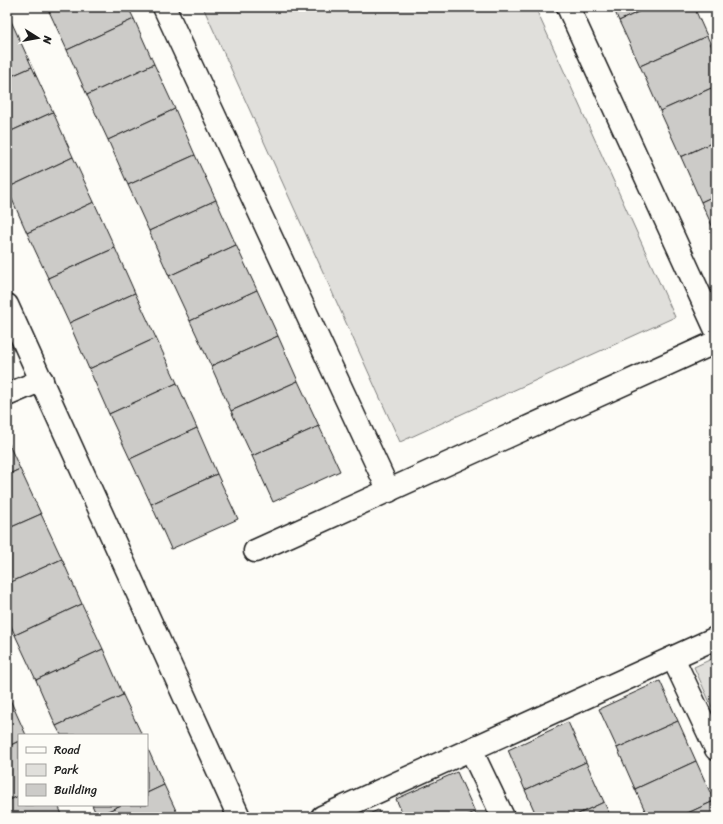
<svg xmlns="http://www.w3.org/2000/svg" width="723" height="824" font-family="Sriracha,sans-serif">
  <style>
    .green { fill: #e0dfdb; stroke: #7e7e7c }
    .building { fill: #cccbc8; stroke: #1c1c1c }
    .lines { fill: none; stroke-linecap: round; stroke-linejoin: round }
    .street-casing { stroke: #1c1c1c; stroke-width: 25 }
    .street { stroke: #fdfcf7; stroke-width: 22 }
  </style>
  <rect width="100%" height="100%" fill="#fdfcf7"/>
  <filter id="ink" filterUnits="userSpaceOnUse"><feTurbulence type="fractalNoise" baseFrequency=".025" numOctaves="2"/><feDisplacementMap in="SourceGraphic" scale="8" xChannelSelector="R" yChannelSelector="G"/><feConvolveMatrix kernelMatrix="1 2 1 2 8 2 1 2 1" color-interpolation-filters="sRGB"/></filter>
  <g filter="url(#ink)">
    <g class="green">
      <path d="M 203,7 L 535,7 L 675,317 L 400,442 Z"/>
      <path d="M 716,657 L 716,716 L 694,667 Z"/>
    </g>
    <g class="building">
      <path d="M 47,7 L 128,7 L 134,19 L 67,50 Z"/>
      <path d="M 613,7 L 649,7 L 619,21 Z"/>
      <path d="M 649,7 L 694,7 L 707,36 L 640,66 L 619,21 Z"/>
      <path d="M 7,11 L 11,21 L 7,23 Z"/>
      <path d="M 134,19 L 154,64 L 87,95 L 67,50 Z"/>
      <path d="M 11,21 L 32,67 L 7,78 L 7,23 Z"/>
      <path d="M 707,36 L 716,56 L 716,86 L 660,111 L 640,66 Z"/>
      <path d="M 154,64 L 175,109 L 108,140 L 87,95 Z"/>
      <path d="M 32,67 L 53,112 L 7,133 L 7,78 Z"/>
      <path d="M 716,86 L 716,141 L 681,157 L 660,111 Z"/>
      <path d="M 175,109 L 195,155 L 128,185 L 108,140 Z"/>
      <path d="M 53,112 L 73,157 L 7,188 L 7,133 Z"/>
      <path d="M 716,141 L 716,195 L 701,202 L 681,157 Z"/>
      <path d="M 195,155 L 216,200 L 149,231 L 128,185 Z"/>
      <path d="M 73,157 L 94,202 L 27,233 L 7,188 Z"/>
      <path d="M 716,195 L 716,234 L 701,202 Z"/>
      <path d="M 216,200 L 236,245 L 169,276 L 149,231 Z"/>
      <path d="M 94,202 L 115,248 L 48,278 L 27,233 Z"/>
      <path d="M 236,245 L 257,290 L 190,321 L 169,276 Z"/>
      <path d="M 115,248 L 135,293 L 69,323 L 48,278 Z"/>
      <path d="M 257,290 L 278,336 L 211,366 L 190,321 Z"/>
      <path d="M 135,293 L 156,338 L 89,369 L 69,323 Z"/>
      <path d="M 278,336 L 298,381 L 231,411 L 211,366 Z"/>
      <path d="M 156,338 L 177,383 L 109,414 L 89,369 Z"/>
      <path d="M 298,381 L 319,426 L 252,456 L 231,411 Z"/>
      <path d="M 177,383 L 197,428 L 130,459 L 109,414 Z"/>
      <path d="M 319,426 L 340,471 L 273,502 L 252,456 Z"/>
      <path d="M 197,428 L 217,474 L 151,504 L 130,459 Z"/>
      <path d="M 7,440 L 20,469 L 7,475 Z"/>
      <path d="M 20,469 L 41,514 L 7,529 L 7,475 Z"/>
      <path d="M 217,474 L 238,519 L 171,549 L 151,504 Z"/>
      <path d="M 41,514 L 62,559 L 7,584 L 7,529 Z"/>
      <path d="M 62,559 L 82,604 L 15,635 L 7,617 L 7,584 Z"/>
      <path d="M 82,604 L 103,649 L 36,680 L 15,635 Z"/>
      <path d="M 103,649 L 123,695 L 56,726 L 36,680 Z"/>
      <path d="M 660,681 L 678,721 L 617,748 L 599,709 Z"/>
      <path d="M 7,693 L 26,735 L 19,735 L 19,741 L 7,747 Z"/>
      <path d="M 123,695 L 142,735 L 61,735 L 56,726 Z"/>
      <path d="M 678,721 L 696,761 L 635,789 L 617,748 Z"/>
      <path d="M 568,722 L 586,762 L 525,790 L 508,750 Z"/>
      <path d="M 19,741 L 19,796 L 7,801 L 7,747 Z"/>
      <path d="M 147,747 L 164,785 L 147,793 Z"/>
      <path d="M 696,761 L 714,801 L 679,817 L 648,817 L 635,789 Z"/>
      <path d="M 586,762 L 604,802 L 572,817 L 537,817 L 525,790 Z"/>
      <path d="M 457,772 L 475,812 L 464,817 L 404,817 L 396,799 Z"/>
      <path d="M 164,785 L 179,817 L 98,817 L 97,816 L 121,805 L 147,805 L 147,793 Z"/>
      <path d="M 19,796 L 19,805 L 58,805 L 63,817 L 7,817 L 7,801 Z"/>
      <path d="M 714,801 L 716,806 L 716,817 L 679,817 Z"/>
      <path d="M 604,802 L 611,817 L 572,817 Z"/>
      <path d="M 92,805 L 121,805 L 97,816 Z"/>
      <path d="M 378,810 L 381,817 L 362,817 Z"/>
      <path d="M 475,812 L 477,817 L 464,817 Z"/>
    </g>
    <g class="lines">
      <defs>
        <g id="street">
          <path d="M 164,7 L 389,491"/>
          <path d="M 568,7 L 716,330"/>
          <path d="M 7,305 L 239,817"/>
          <path d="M 7,395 L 42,380"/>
          <path d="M 255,551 L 716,342"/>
          <path d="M 673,658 L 716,749"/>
          <path d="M 471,750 L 503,817"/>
          <path d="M 322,817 L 716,638"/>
        </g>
      </defs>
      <use href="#street" class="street-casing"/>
      <use href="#street" class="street"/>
    </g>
  </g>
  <rect width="723" height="824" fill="none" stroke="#fdfcf7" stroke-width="24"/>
  <rect x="12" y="12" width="699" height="800" fill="none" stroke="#1c1c1c" stroke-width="1.5" filter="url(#ink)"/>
  <rect x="18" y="734" width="130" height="72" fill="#fdfcf7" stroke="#a3a29f"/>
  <rect x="26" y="747" width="20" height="6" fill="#fdfcf7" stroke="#a3a29f"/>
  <text x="54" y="754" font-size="12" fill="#1c1c1c">Road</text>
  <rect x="26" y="764" width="20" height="12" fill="#e0dfdb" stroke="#a3a29f"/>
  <text x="54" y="774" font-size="12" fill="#1c1c1c">Park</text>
  <rect x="26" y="784" width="20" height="12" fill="#cccbc8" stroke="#a3a29f"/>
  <text x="54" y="794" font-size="12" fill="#1c1c1c">Building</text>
  <g transform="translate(38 38) rotate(101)" stroke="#fdfcf7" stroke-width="3" paint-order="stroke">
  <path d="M0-3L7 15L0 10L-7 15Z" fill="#1c1c1c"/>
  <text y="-6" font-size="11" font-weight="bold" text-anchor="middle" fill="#1c1c1c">N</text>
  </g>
</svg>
